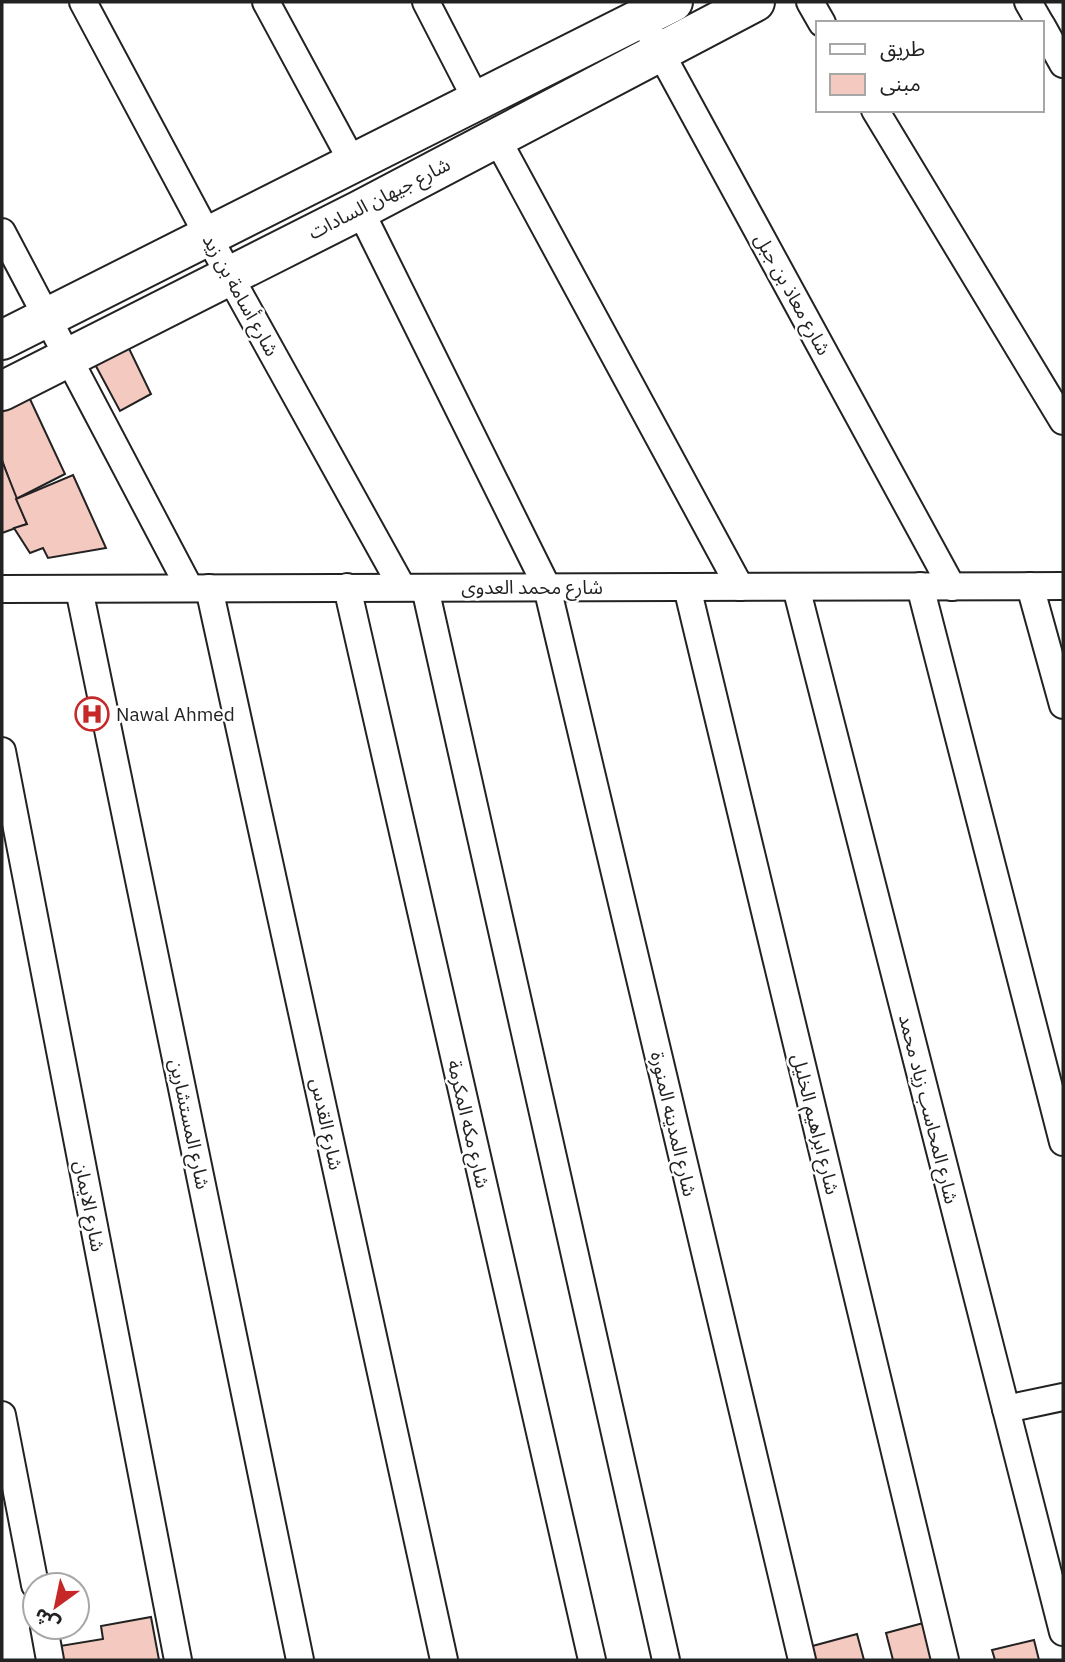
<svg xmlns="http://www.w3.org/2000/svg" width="1065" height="1662" font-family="'IBM Plex Sans','Noto Sans Arabic',sans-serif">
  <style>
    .building { fill: #f3c9c0; stroke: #222; stroke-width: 2 }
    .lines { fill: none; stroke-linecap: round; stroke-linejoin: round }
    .street-casing { stroke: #222; stroke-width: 30 }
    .secondary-casing { stroke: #222; stroke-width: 42 }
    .street { stroke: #fff; stroke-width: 26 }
    .secondary { stroke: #fff; stroke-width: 38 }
    .labels { text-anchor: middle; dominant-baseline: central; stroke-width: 5; stroke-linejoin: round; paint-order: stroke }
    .street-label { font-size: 19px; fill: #222; stroke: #fff }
    .poi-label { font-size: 19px; fill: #222; stroke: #fff; text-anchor: start }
  </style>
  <rect width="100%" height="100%" fill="#fff"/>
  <g class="building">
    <path d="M 122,334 L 151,394 L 120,411 L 90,355 Z"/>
    <path d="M 29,397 L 65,474 L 16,499 L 2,460 L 2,412 Z"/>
    <path d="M 2,461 L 27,524 L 2,533 Z"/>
    <path d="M 73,475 L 106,548 L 48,558 L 43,548 L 30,553 L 14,528 L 27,524 L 16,499 Z"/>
    <path d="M 151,1617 L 159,1660 L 56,1660 L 54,1647 L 103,1639 L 101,1626 Z"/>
    <path d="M 927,1622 L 937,1660 L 893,1660 L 886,1633 Z"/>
    <path d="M 857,1634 L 864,1660 L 809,1660 L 805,1648 Z"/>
    <path d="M 1034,1640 L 1039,1660 L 995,1660 L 992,1650 Z"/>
  </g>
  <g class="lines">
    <defs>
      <g id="street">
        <path d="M 83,2 L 229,275 L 402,587"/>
        <path d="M 266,2 L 353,163"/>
        <path d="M 426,2 L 477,101"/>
        <path d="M 810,2 L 822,23"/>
        <path d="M 1028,2 L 1040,23"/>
        <path d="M 1042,26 L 1063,64"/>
        <path d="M 652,37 L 952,587"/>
        <path d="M 875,110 L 1063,421"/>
        <path d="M 496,137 L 740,587"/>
        <path d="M 360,210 L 547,587 L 802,1660"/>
        <path d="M 2,232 L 189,587"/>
        <path d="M 920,586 L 1063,1142"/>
        <path d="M 1030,586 L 1063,705"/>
        <path d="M 347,587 L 592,1660"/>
        <path d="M 687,587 L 945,1660"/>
        <path d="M 796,587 L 1063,1632"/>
        <path d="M 209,588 L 444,1660"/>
        <path d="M 425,588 L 666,1660"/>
        <path d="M 2,589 L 1063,586"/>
        <path d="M 79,589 L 300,1660"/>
        <path d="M 2,751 L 178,1660"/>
        <path d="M 1006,1409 L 1063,1397"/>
        <path d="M 2,1415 L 35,1585"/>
        <path d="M 44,1627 L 50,1660"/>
      </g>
      <g id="secondary">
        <path d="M 2,340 L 673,2"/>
        <path d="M 2,391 L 360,210 L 755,2"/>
      </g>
    </defs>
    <use href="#street" class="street-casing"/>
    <use href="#secondary" class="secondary-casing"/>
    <use href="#street" class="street"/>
    <use href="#secondary" class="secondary"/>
  </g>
  <defs>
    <symbol id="hospital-ring" viewBox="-11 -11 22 22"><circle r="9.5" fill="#fff" stroke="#c62828" stroke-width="1.5"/><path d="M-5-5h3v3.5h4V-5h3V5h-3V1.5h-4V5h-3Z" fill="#c62828"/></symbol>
  </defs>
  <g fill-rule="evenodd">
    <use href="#hospital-ring" x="73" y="695" width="38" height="38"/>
  </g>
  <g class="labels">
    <g class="street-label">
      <text transform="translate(379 198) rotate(-27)">شارع جيهان السادات</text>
      <text transform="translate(793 294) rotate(61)">شارع معاذ بن جبل</text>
      <text transform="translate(241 295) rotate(61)">شارع أسامة بن زيد</text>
      <text x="532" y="587">شارع محمد العدوى</text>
      <text transform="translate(929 1109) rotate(76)">شارع المحاسب زياد محمد</text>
      <text transform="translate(190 1124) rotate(78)">شارع المستشارين</text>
      <text transform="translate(327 1124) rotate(78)">شارع القدس</text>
      <text transform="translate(469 1124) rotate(77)">شارع مكه المكرمة</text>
      <text transform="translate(674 1124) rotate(77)">شارع المدينه المنورة</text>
      <text transform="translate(816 1124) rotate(76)">شارع ابراهيم الخليل</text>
      <text transform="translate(90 1206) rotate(79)">شارع الايمان</text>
    </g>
    <g class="poi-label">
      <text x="116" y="714">Nawal Ahmed</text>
    </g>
  </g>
  <rect width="1065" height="1662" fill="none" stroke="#222222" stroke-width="7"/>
  <rect x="816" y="21" width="228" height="91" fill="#ffffff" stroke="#a7a7a7" stroke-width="2"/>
  <rect x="830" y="44" width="35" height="10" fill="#ffffff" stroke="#a7a7a7" stroke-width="2"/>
  <text x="880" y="56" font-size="21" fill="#222222">طريق</text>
  <rect x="830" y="74" width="35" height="21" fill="#f3c9c0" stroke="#a7a7a7" stroke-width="2"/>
  <text x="880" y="91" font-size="21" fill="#222222">مبنى</text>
  <g transform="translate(56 1606) rotate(213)"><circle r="33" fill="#ffffff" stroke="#a7a7a7" stroke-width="2"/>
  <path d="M0-5L12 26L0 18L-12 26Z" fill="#c62828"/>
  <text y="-10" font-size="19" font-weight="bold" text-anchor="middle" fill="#222222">ش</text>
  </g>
</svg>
